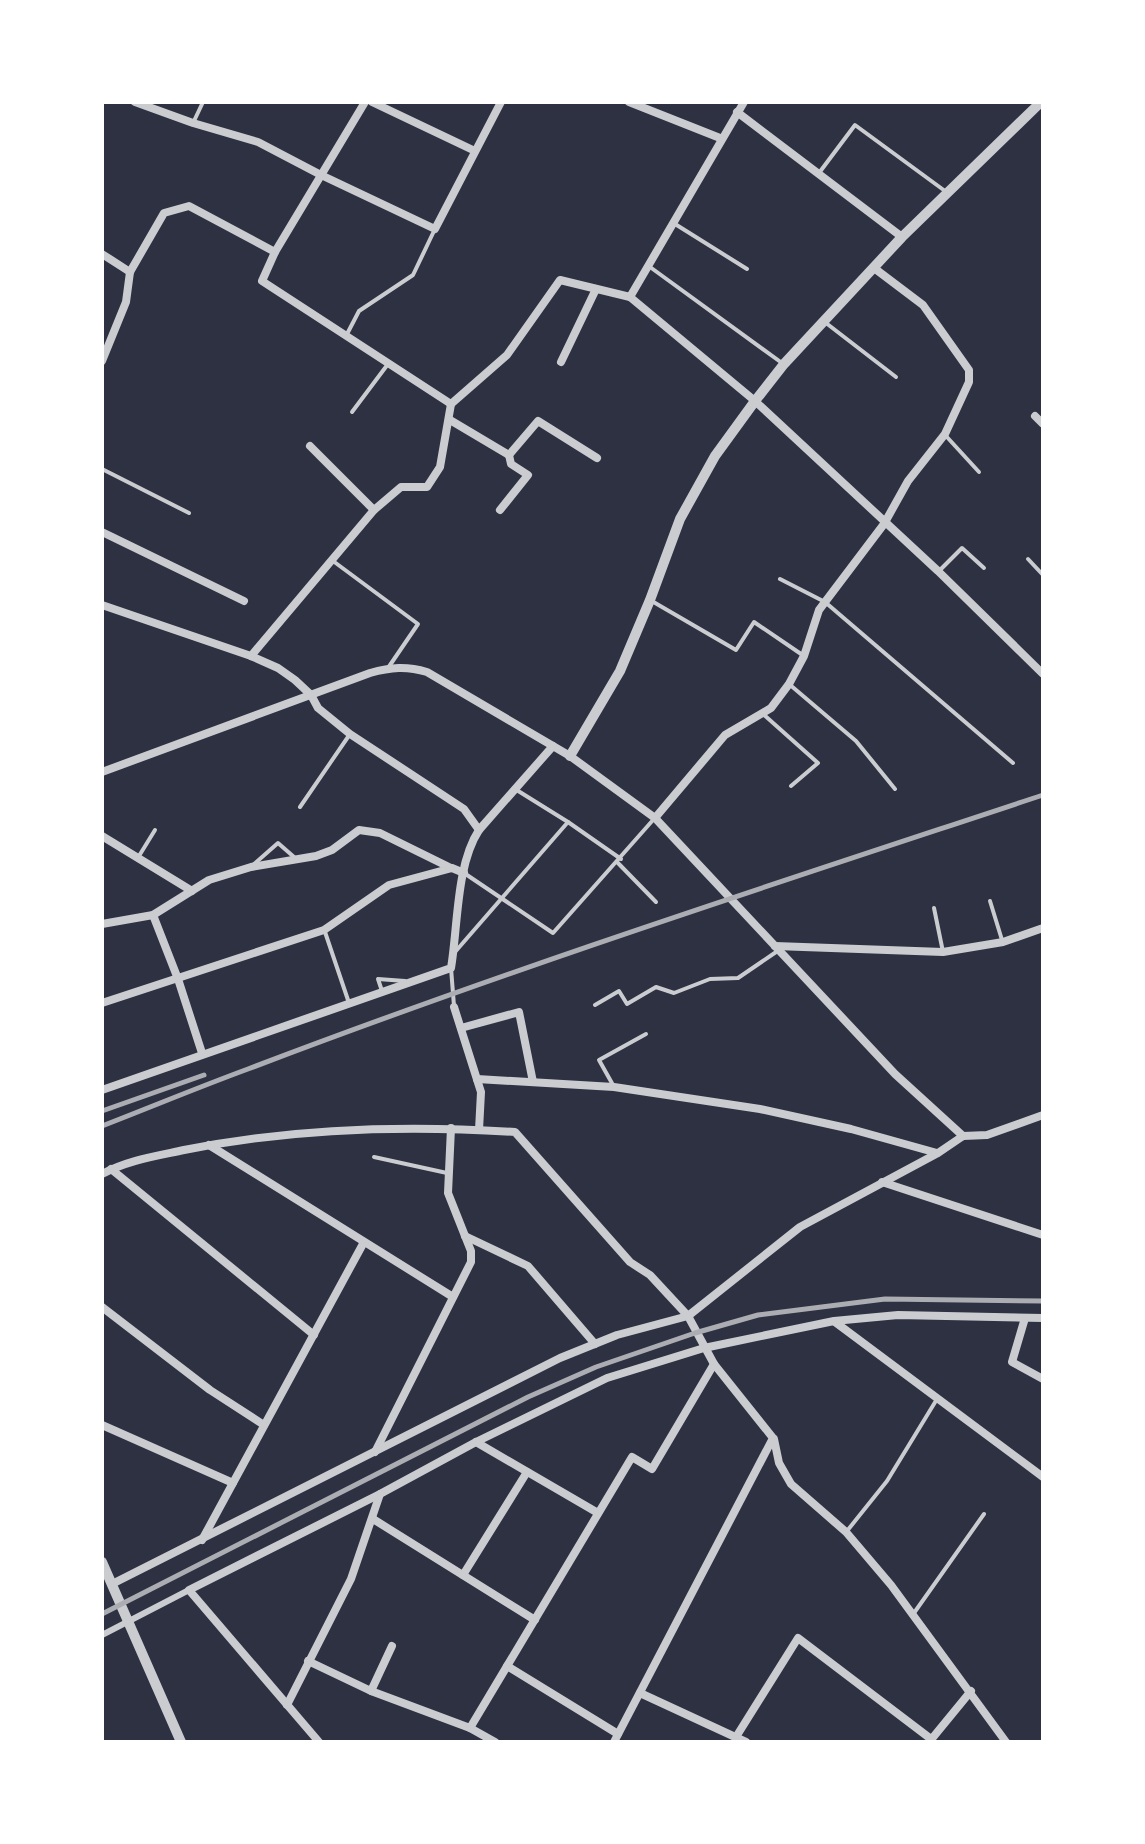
<svg xmlns="http://www.w3.org/2000/svg" width="1145" height="1844" font-family="Rubik,sans-serif">
  <style>
    .lines { fill: none; stroke-linecap: round; stroke-linejoin: round }
    .service { stroke: #caccd0; stroke-width: 4 }
    .pedestrian { stroke: #caccd0; stroke-width: 6 }
    .minor { stroke: #caccd0; stroke-width: 8 }
    .tertiary { stroke: #caccd0; stroke-width: 10 }
    .rail { stroke: #abadb3; stroke-width: 5 }
  </style>
  <rect width="100%" height="100%" fill="#2d3142"/>
  <g class="lines">
    <g class="service">
      <path d="M 194,121 L 203,102"/>
      <path d="M 819,173 L 855,125 L 945,191"/>
      <path d="M 675,224 L 747,269"/>
      <path d="M 650,267 L 782,363"/>
      <path d="M 826,323 L 896,377"/>
      <path d="M 346,336 L 359,311 L 413,275 L 434,231"/>
      <path d="M 352,412 L 388,364"/>
      <path d="M 946,436 L 979,472"/>
      <path d="M 102,469 L 189,513"/>
      <path d="M 1028,559 L 1043,575"/>
      <path d="M 333,561 L 418,624 L 388,668"/>
      <path d="M 940,570 L 962,548 L 984,568"/>
      <path d="M 780,579 L 825,602 L 1013,763"/>
      <path d="M 650,600 L 736,650 L 754,622 L 804,656"/>
      <path d="M 789,684 L 856,741 L 895,789"/>
      <path d="M 763,714 L 818,763 L 791,786"/>
      <path d="M 300,807 L 350,734"/>
      <path d="M 568,822 L 621,859"/>
      <path d="M 139,856 L 155,830"/>
      <path d="M 617,862 L 656,902"/>
      <path d="M 253,865 L 278,843 L 294,857"/>
      <path d="M 464,873 L 553,933 L 653,820"/>
      <path d="M 990,901 L 1002,940"/>
      <path d="M 934,908 L 943,952"/>
      <path d="M 325,932 L 349,1003"/>
      <path d="M 455,952 L 568,822 L 515,789"/>
      <path d="M 451,968 L 454,1006"/>
      <path d="M 382,991 L 378,979 L 405,981"/>
      <path d="M 595,1005 L 619,991 L 627,1004 L 656,987 L 674,993 L 710,979 L 738,978 L 779,950"/>
      <path d="M 613,1085 L 599,1060 L 646,1034"/>
      <path d="M 374,1157 L 447,1173"/>
      <path d="M 847,1531 L 887,1481 L 937,1399"/>
      <path d="M 914,1613 L 984,1514"/>
    </g>
    <path class="pedestrian" d="M 102,1635 L 189,1590"/>
    <g class="minor">
      <path d="M 135,102 L 193,123 L 258,142 L 321,175 L 435,229 L 501,102"/>
      <path d="M 365,102 L 275,252 L 262,281 L 451,404 L 507,355 L 560,280 L 630,297 L 744,102"/>
      <path d="M 372,102 L 475,151"/>
      <path d="M 629,102 L 720,138"/>
      <path d="M 737,112 L 902,237"/>
      <path d="M 102,254 L 130,272"/>
      <path d="M 630,297 L 755,401 L 938,571 L 1043,674"/>
      <path d="M 102,361 L 126,302 L 130,272 L 164,213 L 189,206 L 275,252"/>
      <path d="M 561,362 L 596,289"/>
      <path d="M 1035,416 L 1043,424"/>
      <path d="M 450,420 L 509,455 L 538,421 L 597,458"/>
      <path d="M 310,446 L 374,510"/>
      <path d="M 500,510 L 528,475 L 511,464 L 509,455"/>
      <path d="M 102,532 L 244,601"/>
      <path d="M 102,605 L 251,656 L 278,668 L 295,680 L 311,695 L 318,708 L 350,734 L 464,809 L 479,830 L 553,746"/>
      <path d="M 251,656 L 374,510 L 401,487 L 427,487 L 440,467 L 451,404"/>
      <path d="M 102,772 L 370,673 C 391,667 407,666 427,672 L 570,756 L 655,818 L 895,1074 L 963,1136"/>
      <path d="M 655,818 L 725,735 L 771,708 L 789,684 L 804,656 L 819,610 L 884,524 L 908,481 L 945,434 L 969,382 L 969,370 L 923,305 L 874,268"/>
      <path d="M 102,836 L 192,891"/>
      <path d="M 153,915 L 178,979 L 202,1053"/>
      <path d="M 102,924 L 153,915 L 209,880 L 251,867 L 316,856 L 332,850 L 359,830 L 380,833 L 451,868"/>
      <path d="M 775,946 L 943,952 L 1003,942 L 1043,928"/>
      <path d="M 102,1003 L 324,930 L 389,885 L 452,868 L 464,873"/>
      <path d="M 454,1007 L 481,1092 L 479,1130"/>
      <path d="M 461,1028 L 519,1012 L 533,1082"/>
      <path d="M 477,1079 L 614,1087 L 760,1109 L 851,1129 L 937,1153"/>
      <path d="M 102,1090 L 451,968 C 458,927 456,865 479,830"/>
      <path d="M 209,1145 L 453,1297"/>
      <path d="M 111,1169 L 314,1335"/>
      <path d="M 102,1174 C 128,1160 156,1156 184,1150 C 293,1128 405,1125 515,1132 L 630,1262 L 650,1275 L 688,1316 L 714,1364 L 773,1438 L 614,1742"/>
      <path d="M 882,1182 L 1043,1235"/>
      <path d="M 465,1236 L 528,1266 L 595,1344"/>
      <path d="M 102,1307 L 210,1390 L 264,1425"/>
      <path d="M 1025,1318 L 1012,1362 L 1043,1379"/>
      <path d="M 835,1322 L 1043,1477"/>
      <path d="M 102,1425 L 233,1483"/>
      <path d="M 774,1439 L 779,1463 L 791,1484 L 846,1532 L 891,1585 L 1006,1742"/>
      <path d="M 476,1442 L 598,1513"/>
      <path d="M 375,1452 L 471,1262 L 471,1251 L 448,1193 L 451,1128"/>
      <path d="M 373,1519 L 535,1620"/>
      <path d="M 202,1540 L 364,1242"/>
      <path d="M 463,1575 L 527,1472"/>
      <path d="M 112,1584 L 560,1358 L 617,1335 L 688,1316 L 800,1227 L 938,1153 L 963,1136 L 987,1135 L 1043,1115"/>
      <path d="M 308,1661 L 371,1691 L 470,1728 L 495,1742"/>
      <path d="M 507,1666 L 618,1734"/>
      <path d="M 371,1691 L 392,1646"/>
      <path d="M 640,1693 L 746,1742"/>
      <path d="M 287,1705 L 351,1579 L 380,1494 L 476,1442 L 607,1378 L 704,1348 L 834,1321 L 898,1315 L 1043,1318"/>
      <path d="M 470,1728 L 632,1457 L 652,1469 L 714,1364"/>
      <path d="M 736,1737 L 798,1638 L 931,1739"/>
      <path d="M 930,1741 L 971,1691"/>
      <path d="M 319,1742 L 189,1590 L 380,1494"/>
    </g>
    <g class="tertiary">
      <path d="M 570,756 L 620,671 L 650,600 L 680,519 L 715,456 L 755,401 L 784,364 L 902,237 L 1041,102"/>
      <path d="M 102,1562 L 181,1742"/>
    </g>
    <g class="rail">
      <path d="M 102,1111 L 204,1075"/>
      <path d="M 102,1126 C 151,1107 199,1087 248,1069 C 510,969 777,883 1043,795"/>
      <path d="M 102,1614 L 528,1397 L 596,1367 L 695,1333 L 758,1315 L 885,1299 L 1043,1301"/>
    </g>
  </g>
  <rect width="1145" height="1844" fill="none" stroke="#ffffff" stroke-width="208"/>
</svg>
